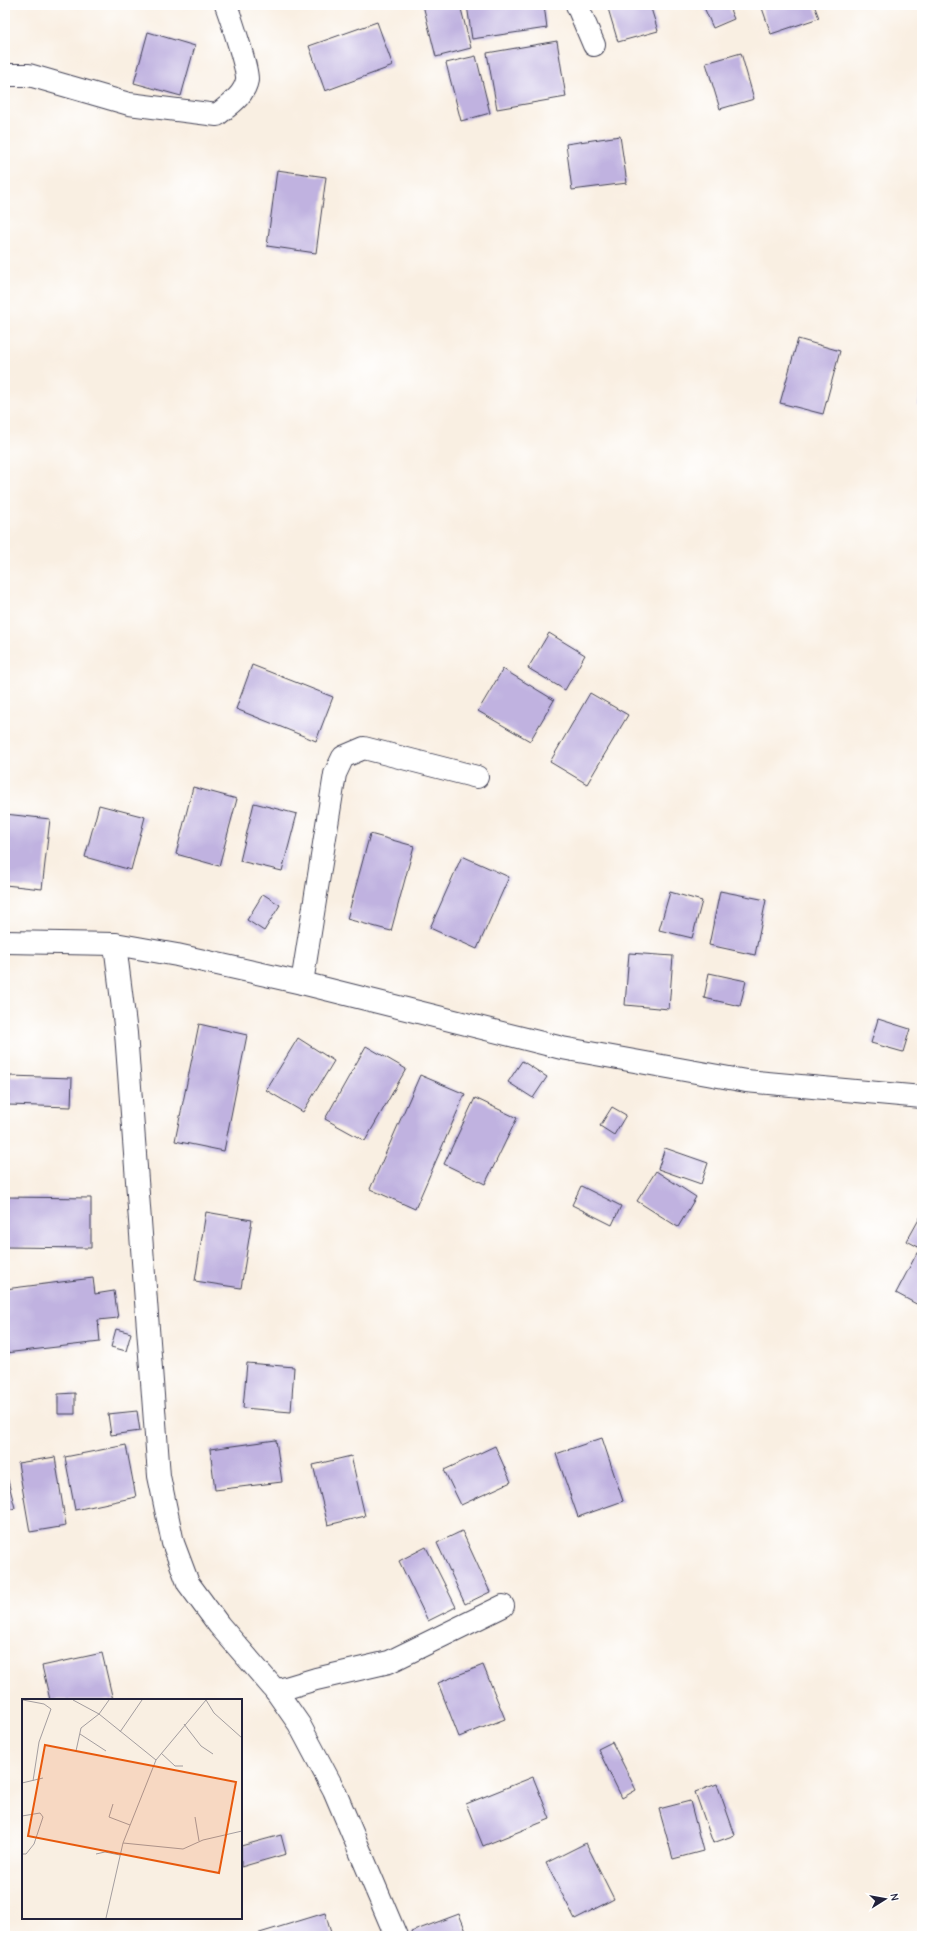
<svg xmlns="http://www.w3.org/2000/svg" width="927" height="1941" font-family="'Comic Neue',sans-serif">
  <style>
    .building { fill: #c0b2e0 }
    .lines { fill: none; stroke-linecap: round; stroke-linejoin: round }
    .minor-casing { stroke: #424154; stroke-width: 24 }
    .minor { stroke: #fff; stroke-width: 22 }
    .inset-road { fill: none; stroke: #a39d9f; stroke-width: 1 }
    .view { fill: #e8590c; fill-opacity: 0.15; stroke: #e8590c; stroke-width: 2 }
    .inset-edge { fill: none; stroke: #22223b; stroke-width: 2 }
  </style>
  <rect width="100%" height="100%" fill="#fff"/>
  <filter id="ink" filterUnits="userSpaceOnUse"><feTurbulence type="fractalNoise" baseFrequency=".025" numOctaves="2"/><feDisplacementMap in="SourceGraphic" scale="8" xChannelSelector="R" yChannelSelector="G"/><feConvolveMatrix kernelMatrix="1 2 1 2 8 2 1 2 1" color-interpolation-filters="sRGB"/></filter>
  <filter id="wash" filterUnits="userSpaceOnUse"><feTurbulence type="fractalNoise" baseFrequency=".012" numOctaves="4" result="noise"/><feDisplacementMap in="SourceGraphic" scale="16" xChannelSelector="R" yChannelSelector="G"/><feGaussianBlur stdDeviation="0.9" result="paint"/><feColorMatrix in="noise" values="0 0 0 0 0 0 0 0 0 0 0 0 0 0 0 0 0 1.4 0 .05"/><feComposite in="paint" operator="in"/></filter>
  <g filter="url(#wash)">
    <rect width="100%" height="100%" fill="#f9efe2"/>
    <g id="blocks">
      <g class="building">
        <path d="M 423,5 L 460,5 L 471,48 L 436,57 Z"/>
        <path d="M 467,5 L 544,5 L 547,28 L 472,39 Z"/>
        <path d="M 607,5 L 650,5 L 658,31 L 618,42 Z"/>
        <path d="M 703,5 L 728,5 L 734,19 L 713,28 Z"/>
        <path d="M 761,5 L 814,5 L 819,18 L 771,34 Z"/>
        <path d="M 377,22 L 393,66 L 325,91 L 309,46 Z"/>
        <path d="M 148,32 L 195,46 L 181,96 L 134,83 Z"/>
        <path d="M 557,41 L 566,97 L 497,109 L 487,53 Z"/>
        <path d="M 741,53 L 754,99 L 720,109 L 706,63 Z"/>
        <path d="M 476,56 L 490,113 L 461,121 L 446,63 Z"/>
        <path d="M 620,136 L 627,183 L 572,190 L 566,144 Z"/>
        <path d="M 277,170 L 326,177 L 316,253 L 267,246 Z"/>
        <path d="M 798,339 L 840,351 L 823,414 L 780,403 Z"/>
        <path d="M 921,388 L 922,389 L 922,407 L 918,406 Z"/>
        <path d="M 549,633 L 585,655 L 565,690 L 528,668 Z"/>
        <path d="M 252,665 L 333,697 L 316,741 L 236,709 Z"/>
        <path d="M 503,669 L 554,700 L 530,741 L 478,711 Z"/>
        <path d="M 590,693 L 628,715 L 587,784 L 550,762 Z"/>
        <path d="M 193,787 L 237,799 L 219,866 L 176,854 Z"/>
        <path d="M 254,803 L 297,814 L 282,871 L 240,861 Z"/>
        <path d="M 99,805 L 145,817 L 131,870 L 85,857 Z"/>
        <path d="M 5,814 L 50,819 L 42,889 L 5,885 Z"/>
        <path d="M 370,834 L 414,846 L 391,931 L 347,919 Z"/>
        <path d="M 462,856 L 509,877 L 477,949 L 430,928 Z"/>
        <path d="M 720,891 L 766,900 L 755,955 L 709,945 Z"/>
        <path d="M 670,892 L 702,901 L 692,938 L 659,930 Z"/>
        <path d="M 263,894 L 280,905 L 264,931 L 247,920 Z"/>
        <path d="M 629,953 L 673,956 L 669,1009 L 625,1005 Z"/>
        <path d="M 709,973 L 746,981 L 740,1006 L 704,998 Z"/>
        <path d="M 878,1019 L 910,1029 L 903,1052 L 871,1043 Z"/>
        <path d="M 199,1024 L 247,1035 L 224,1151 L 175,1141 Z"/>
        <path d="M 298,1038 L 334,1061 L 303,1112 L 266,1090 Z"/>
        <path d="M 366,1046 L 406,1069 L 365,1141 L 325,1119 Z"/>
        <path d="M 522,1061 L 547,1077 L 533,1098 L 508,1082 Z"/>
        <path d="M 420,1075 L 465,1094 L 415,1209 L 370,1189 Z"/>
        <path d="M 10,1076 L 72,1078 L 71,1107 L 8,1105 Z"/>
        <path d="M 475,1098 L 517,1118 L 485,1184 L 444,1164 Z"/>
        <path d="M 612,1107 L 626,1115 L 614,1135 L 600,1126 Z"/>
        <path d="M 665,1148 L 708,1163 L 701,1184 L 658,1169 Z"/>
        <path d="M 656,1171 L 696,1197 L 678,1227 L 637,1201 Z"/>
        <path d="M 581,1186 L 621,1206 L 612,1225 L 572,1205 Z"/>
        <path d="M 5,1197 L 91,1198 L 91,1248 L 5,1247 Z"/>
        <path d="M 206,1212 L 252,1220 L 241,1288 L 195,1281 Z"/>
        <path d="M 922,1214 L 922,1249 L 907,1241 Z"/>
        <path d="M 917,1253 L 922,1255 L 922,1307 L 896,1293 Z"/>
        <path d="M 93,1278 L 95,1294 L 114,1291 L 118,1318 L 98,1320 L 100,1342 L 5,1353 L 5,1289 Z"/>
        <path d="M 116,1329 L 131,1333 L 126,1351 L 111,1347 Z"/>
        <path d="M 247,1363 L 294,1367 L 291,1412 L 243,1408 Z"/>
        <path d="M 75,1393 L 75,1414 L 58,1414 L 58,1394 Z"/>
        <path d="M 137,1411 L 140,1431 L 111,1435 L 108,1414 Z"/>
        <path d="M 602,1438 L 623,1501 L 578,1517 L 556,1454 Z"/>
        <path d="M 276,1440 L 282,1482 L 215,1490 L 210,1449 Z"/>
        <path d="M 126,1445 L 136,1497 L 75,1510 L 65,1457 Z"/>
        <path d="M 495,1446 L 511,1482 L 461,1505 L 444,1470 Z"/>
        <path d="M 351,1456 L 365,1516 L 328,1525 L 313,1465 Z"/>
        <path d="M 55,1457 L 66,1526 L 30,1532 L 18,1463 Z"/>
        <path d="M 5,1469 L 15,1508 L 5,1511 Z"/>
        <path d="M 462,1531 L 490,1592 L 465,1604 L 437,1543 Z"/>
        <path d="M 426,1547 L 456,1607 L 428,1621 L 399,1561 Z"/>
        <path d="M 102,1653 L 113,1700 L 50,1700 L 42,1666 Z"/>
        <path d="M 483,1665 L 505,1719 L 459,1737 L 438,1683 Z"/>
        <path d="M 612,1742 L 636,1790 L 622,1798 L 598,1749 Z"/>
        <path d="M 533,1777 L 550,1819 L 483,1846 L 466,1804 Z"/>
        <path d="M 717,1784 L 735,1835 L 713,1843 L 695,1792 Z"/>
        <path d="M 690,1801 L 703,1851 L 673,1859 L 659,1809 Z"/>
        <path d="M 281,1835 L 286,1854 L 241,1867 L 241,1846 Z"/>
        <path d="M 586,1843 L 614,1899 L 575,1919 L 546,1863 Z"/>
        <path d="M 325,1913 L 332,1936 L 250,1936 Z"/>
        <path d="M 459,1914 L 468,1936 L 413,1936 L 411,1932 Z"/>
      </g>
    </g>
  </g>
  <g filter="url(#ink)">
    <use href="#blocks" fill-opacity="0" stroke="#424154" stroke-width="1"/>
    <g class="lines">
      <defs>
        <g id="minor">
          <path d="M 577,5 L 594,45"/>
          <path d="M 5,75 L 29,75 L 129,104 L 217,115 C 229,105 244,96 247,80 C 249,72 230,16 226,5"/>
          <path d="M 5,942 L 115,944 L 177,955 L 302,983 L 562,1048 L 746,1081 L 922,1097"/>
          <path d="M 115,944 L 126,1033 L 159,1476 L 173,1543 L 188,1583 L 219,1625 L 276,1691 L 299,1724 L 334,1790 L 396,1936"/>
          <path d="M 302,983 L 335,774 L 343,757 L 364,748 L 477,777"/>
          <path d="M 276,1691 L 316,1679 L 389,1662 L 503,1606"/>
        </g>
      </defs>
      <use href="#minor" class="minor-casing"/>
      <use href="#minor" class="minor"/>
    </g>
  </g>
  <g transform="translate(22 1699)">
    <rect width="220" height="220" fill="#f9efe2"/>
    <path class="inset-road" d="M 1,1 L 22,5 L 29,10 L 17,43 L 11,82M 51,1 L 77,15 L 134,61M 184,1 L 192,14 L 220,39M 162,25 L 179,47 L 191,55M 98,33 L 120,1M 58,35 L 84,52M 54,52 L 59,29 L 77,15 L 87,1M 139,54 L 153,67 L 161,67M 0,84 L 21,79M 91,105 L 87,118 L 108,126M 0,117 L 18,114 L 21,118 L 12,145 L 4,155 L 0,155M 173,118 L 177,142M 101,144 L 161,150 L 181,141 L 220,132M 74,155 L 83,153 L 98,156M 84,219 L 101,144 L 134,61 L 184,1"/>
    <path class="view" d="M 23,46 L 214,83 L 197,174 L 6,137 Z"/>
    <rect width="220" height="220" class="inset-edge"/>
  </g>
  <rect width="927" height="1941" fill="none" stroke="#fff" stroke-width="20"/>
  <g transform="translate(885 1899) rotate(79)" stroke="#ffffff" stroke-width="3" paint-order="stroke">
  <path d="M0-3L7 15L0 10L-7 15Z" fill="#22223b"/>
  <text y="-6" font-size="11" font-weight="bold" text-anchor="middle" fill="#22223b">N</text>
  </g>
</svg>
